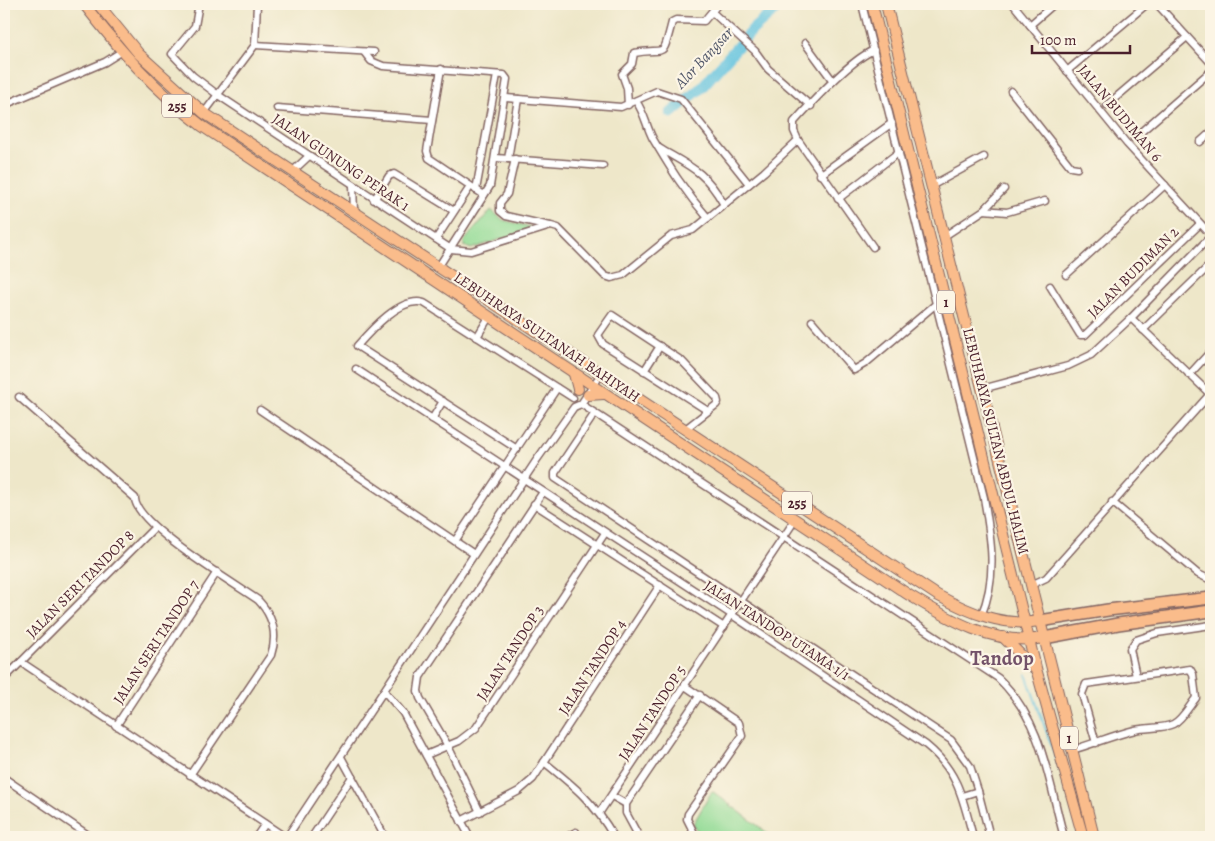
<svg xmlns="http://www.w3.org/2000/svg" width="1215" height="841" font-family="Alegreya,serif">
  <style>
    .green { fill: #93db96; stroke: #6e7d60 }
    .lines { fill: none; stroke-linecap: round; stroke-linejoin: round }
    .stream { stroke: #60c2df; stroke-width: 2 }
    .river { stroke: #60c2df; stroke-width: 11 }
    .minor-casing { stroke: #836562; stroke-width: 9 }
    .primary-casing { stroke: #836562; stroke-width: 12 }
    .motorway-casing { stroke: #836562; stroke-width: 14 }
    .minor { stroke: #fff; stroke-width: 6 }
    .primary { stroke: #fabc8b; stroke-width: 10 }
    .motorway { stroke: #fabc8b; stroke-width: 11 }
    .labels { text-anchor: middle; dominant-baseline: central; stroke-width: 4.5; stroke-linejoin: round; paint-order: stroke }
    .shield { fill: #fcf5e5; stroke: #7f5f63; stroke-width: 1 }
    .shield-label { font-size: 14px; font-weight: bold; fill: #4a1f2b }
    .street-label { font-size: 15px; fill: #4a1f2b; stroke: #fcf5e5 }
    .water-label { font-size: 16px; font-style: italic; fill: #52586a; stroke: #fcf5e5 }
    .district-label { font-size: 20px; font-weight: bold; fill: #735269; stroke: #fcf5e5 }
  </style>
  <rect width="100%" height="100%" fill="#fcf5e5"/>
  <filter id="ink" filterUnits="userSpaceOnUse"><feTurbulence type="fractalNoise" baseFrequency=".02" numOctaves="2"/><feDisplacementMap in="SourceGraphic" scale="10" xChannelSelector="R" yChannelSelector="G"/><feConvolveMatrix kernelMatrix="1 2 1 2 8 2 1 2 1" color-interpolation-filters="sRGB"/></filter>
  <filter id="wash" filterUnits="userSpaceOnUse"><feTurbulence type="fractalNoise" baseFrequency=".0096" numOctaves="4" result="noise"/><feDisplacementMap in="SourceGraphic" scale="20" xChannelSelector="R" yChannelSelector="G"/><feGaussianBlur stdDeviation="1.12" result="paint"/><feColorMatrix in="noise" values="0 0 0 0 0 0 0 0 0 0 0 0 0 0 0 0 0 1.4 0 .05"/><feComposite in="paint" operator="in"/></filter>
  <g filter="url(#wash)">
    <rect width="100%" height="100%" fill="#eee7c9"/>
    <g class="green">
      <path d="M 491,210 L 503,220 L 535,228 L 471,249 L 464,246 L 464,241 Z"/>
      <path d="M 712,791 L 773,837 L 701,837 L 693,824 Z"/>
    </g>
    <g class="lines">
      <path class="stream" d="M 1026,674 L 1058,764"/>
      <path class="river" d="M 671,113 L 701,88 L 753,29 L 782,4"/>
    </g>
  </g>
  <g filter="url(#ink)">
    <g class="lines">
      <defs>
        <g id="minor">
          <path d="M 862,4 L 984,498 C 991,538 998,577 981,616"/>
          <path d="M 1013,4 L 1127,144 L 1211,235"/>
          <path d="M 1157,4 L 1211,63"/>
          <path d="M 198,9 L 195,26 L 172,54 L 193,76 L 218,95 L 451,249 L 471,251 L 551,226 L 558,228 L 605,276 L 611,278 L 623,275 L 671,236 L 693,230 L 764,172 L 798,140 L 794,131 L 794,122 C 812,102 850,60 874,50"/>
          <path d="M 712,12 L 755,51 L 768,69 L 811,106"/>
          <path d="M 1030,25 L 1054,4"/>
          <path d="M 805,43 L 833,81"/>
          <path d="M 255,45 L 374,52"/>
          <path d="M 364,52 L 371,61 L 383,66 L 504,75 L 507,79 L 490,186 L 439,266"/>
          <path d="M 441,69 L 427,151 L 429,158 L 484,195"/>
          <path d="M 1067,71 L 1147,4"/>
          <path d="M 1011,91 L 1071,167 L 1077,168"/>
          <path d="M 506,98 L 621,107 L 657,91 L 681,99 L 749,184"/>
          <path d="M 636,101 C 645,114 646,126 653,139 C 671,169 684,191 708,218"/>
          <path d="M 4,105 L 105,62 L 121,52"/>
          <path d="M 628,105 L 627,88 L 622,74 L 632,64 L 634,53 C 667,47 662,61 672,22 L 676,20 L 704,21 L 718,4"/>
          <path d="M 1107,105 L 1187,37"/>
          <path d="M 277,108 L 432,120"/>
          <path d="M 204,113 L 255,45 L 257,4"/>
          <path d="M 1134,138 L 1211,71"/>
          <path d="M 798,140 L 873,247"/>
          <path d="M 1200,142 L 1211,132"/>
          <path d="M 659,148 C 689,166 705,171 723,203"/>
          <path d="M 496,158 L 603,166"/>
          <path d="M 508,159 L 518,99"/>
          <path d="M 515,159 L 507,194 L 500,203 L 500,211 L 506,216 L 550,226"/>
          <path d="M 293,171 L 309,156"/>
          <path d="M 820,175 L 892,123"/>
          <path d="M 353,186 L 354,211"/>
          <path d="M 931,186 L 984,157"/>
          <path d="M 476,190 L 497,75"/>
          <path d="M 838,199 L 899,152"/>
          <path d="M 374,200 L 389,176 L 394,174 L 454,211"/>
          <path d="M 984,210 L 1007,212 L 1045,201"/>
          <path d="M 943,237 L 984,210 L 1004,189"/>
          <path d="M 436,239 L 470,187"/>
          <path d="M 1066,275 L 1165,185"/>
          <path d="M 1050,286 L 1080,335 L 1085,335 L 1200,224"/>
          <path d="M 1131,318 L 1211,395"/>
          <path d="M 812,321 L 854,370 L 866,363 L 936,304"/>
          <path d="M 1143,330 L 1211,264"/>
          <path d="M 477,337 L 489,317"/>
          <path d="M 356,369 L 732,615 L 926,745 C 958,771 963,799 973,837"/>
          <path d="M 644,371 L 660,346"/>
          <path d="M 1189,375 L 1211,351"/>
          <path d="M 982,389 L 1068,366 L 1091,355 L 1131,318 L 1211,236"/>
          <path d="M 19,397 L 135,498 C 134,524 235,584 258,600 C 273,616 278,634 271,655 L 190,775"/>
          <path d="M 581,404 L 998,678 C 1043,721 1048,780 1064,837"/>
          <path d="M 260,410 L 474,554"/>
          <path d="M 595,413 L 555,473 L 555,478 L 951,740 L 970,766 L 978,791"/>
          <path d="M 432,419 L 443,401"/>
          <path d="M 684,430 L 716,405 L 718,402 L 717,398 L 682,361 L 612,315 L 598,335 L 603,344 L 708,411"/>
          <path d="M 517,449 L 357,346 C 371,330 401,296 424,303 L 573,398"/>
          <path d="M 1112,502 L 1198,574 L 1211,580"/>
          <path d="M 534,504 L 724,627"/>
          <path d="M 455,541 L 557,388"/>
          <path d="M 1031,585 L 1046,578 L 1210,394"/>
          <path d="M 21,662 L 285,837"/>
          <path d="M 1136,676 L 1130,649 L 1136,640 L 1157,633 L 1211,625"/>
          <path d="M 4,679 L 154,528"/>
          <path d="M 685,686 L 739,723 L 742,736 L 688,814 L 687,819 L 696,837"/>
          <path d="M 384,691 L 403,713 L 470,837"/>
          <path d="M 116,726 L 217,572"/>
          <path d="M 1072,750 C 1093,744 1114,735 1135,730 C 1147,727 1162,729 1173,724 C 1182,720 1190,705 1196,698 L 1193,674 L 1190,669 L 1086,684 L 1082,694 L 1096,743"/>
          <path d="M 426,755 L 459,741 L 476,728 L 605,533"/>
          <path d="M 341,757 L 385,837"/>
          <path d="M 544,762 C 574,786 595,803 614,837"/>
          <path d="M 4,778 L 91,837"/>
          <path d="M 612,796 L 626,804"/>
          <path d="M 962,796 L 978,791 L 990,837"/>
          <path d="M 480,812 L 448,746 L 420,698 L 418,691 L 420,677 L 543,492"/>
          <path d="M 600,812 L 795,520"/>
          <path d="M 461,821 L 519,791 L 533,779 L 660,585"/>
          <path d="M 256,837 L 265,824"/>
          <path d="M 287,837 L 536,461 L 574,407 L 581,404 L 601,374"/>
          <path d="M 312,837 L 352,777"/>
          <path d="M 567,837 L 576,832"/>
          <path d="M 639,837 L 626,813 L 626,804 L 700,695"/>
        </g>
        <g id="primary">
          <path d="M 84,4 C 121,52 153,88 202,126 L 909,595 C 950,620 994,646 1044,638"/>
          <path d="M 98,4 L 139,54 L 204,113 L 937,595 C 970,613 1003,627 1040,621"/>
          <path d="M 872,4 L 1037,672 L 1083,837"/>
          <path d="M 886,4 L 1094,837"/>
          <path d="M 574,374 L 578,389"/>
          <path d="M 588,395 L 604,394"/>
          <path d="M 1003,637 L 1036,670"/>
        </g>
        <g id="motorway">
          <path d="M 1040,621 L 1108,610 L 1211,598"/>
          <path d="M 1044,638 L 1118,624 L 1211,611"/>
        </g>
      </defs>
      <use href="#minor" class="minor-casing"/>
      <use href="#primary" class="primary-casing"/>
      <use href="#motorway" class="motorway-casing"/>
      <use href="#minor" class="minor"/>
      <use href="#primary" class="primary"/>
      <use href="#motorway" class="motorway"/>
    </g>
  </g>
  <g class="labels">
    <g class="shield">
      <rect x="162" y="94.5" width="30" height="23" rx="4"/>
      <rect x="937" y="290.5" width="18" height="23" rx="4"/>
      <rect x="782" y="491.5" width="30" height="23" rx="4"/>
      <rect x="1060" y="726.5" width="18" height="23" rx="4"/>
    </g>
    <g class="shield-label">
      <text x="177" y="106">255</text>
      <text x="946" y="302">1</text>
      <text x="797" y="503">255</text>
      <text x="1069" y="738">1</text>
    </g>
    <g class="street-label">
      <text transform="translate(1120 113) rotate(50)">JALAN BUDIMAN 6</text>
      <text transform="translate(341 162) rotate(34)">JALAN GUNUNG PERAK 1</text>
      <text transform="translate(1133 272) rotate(-45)">JALAN BUDIMAN 2</text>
      <text transform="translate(547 337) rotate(34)">LEBUHRAYA SULTANAH BAHIYAH</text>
      <text transform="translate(996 441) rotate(76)">LEBUHRAYA SULTAN ABDUL HALIM</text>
      <text transform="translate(80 584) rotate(-45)">JALAN SERI TANDOP 8</text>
      <text transform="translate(777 630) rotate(33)">JALAN TANDOP UTAMA 1/1</text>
      <text transform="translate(156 642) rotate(-57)">JALAN SERI TANDOP 7</text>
      <text transform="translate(510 653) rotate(-57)">JALAN TANDOP 3</text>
      <text transform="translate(592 667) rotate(-57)">JALAN TANDOP 4</text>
      <text transform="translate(652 713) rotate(-57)">JALAN TANDOP 5</text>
    </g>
    <g class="water-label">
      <text transform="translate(704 58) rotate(-47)">Alor Bangsar</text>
    </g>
    <g class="district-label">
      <text x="1002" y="658">Tandop</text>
    </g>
  </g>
  <rect width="1215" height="841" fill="none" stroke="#fcf5e5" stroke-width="20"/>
  <path d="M1032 45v8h98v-8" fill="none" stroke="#4a1f2b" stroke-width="2.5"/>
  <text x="1040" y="45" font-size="15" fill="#4a1f2b" stroke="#fcf5e5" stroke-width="4" paint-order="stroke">100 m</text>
</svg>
